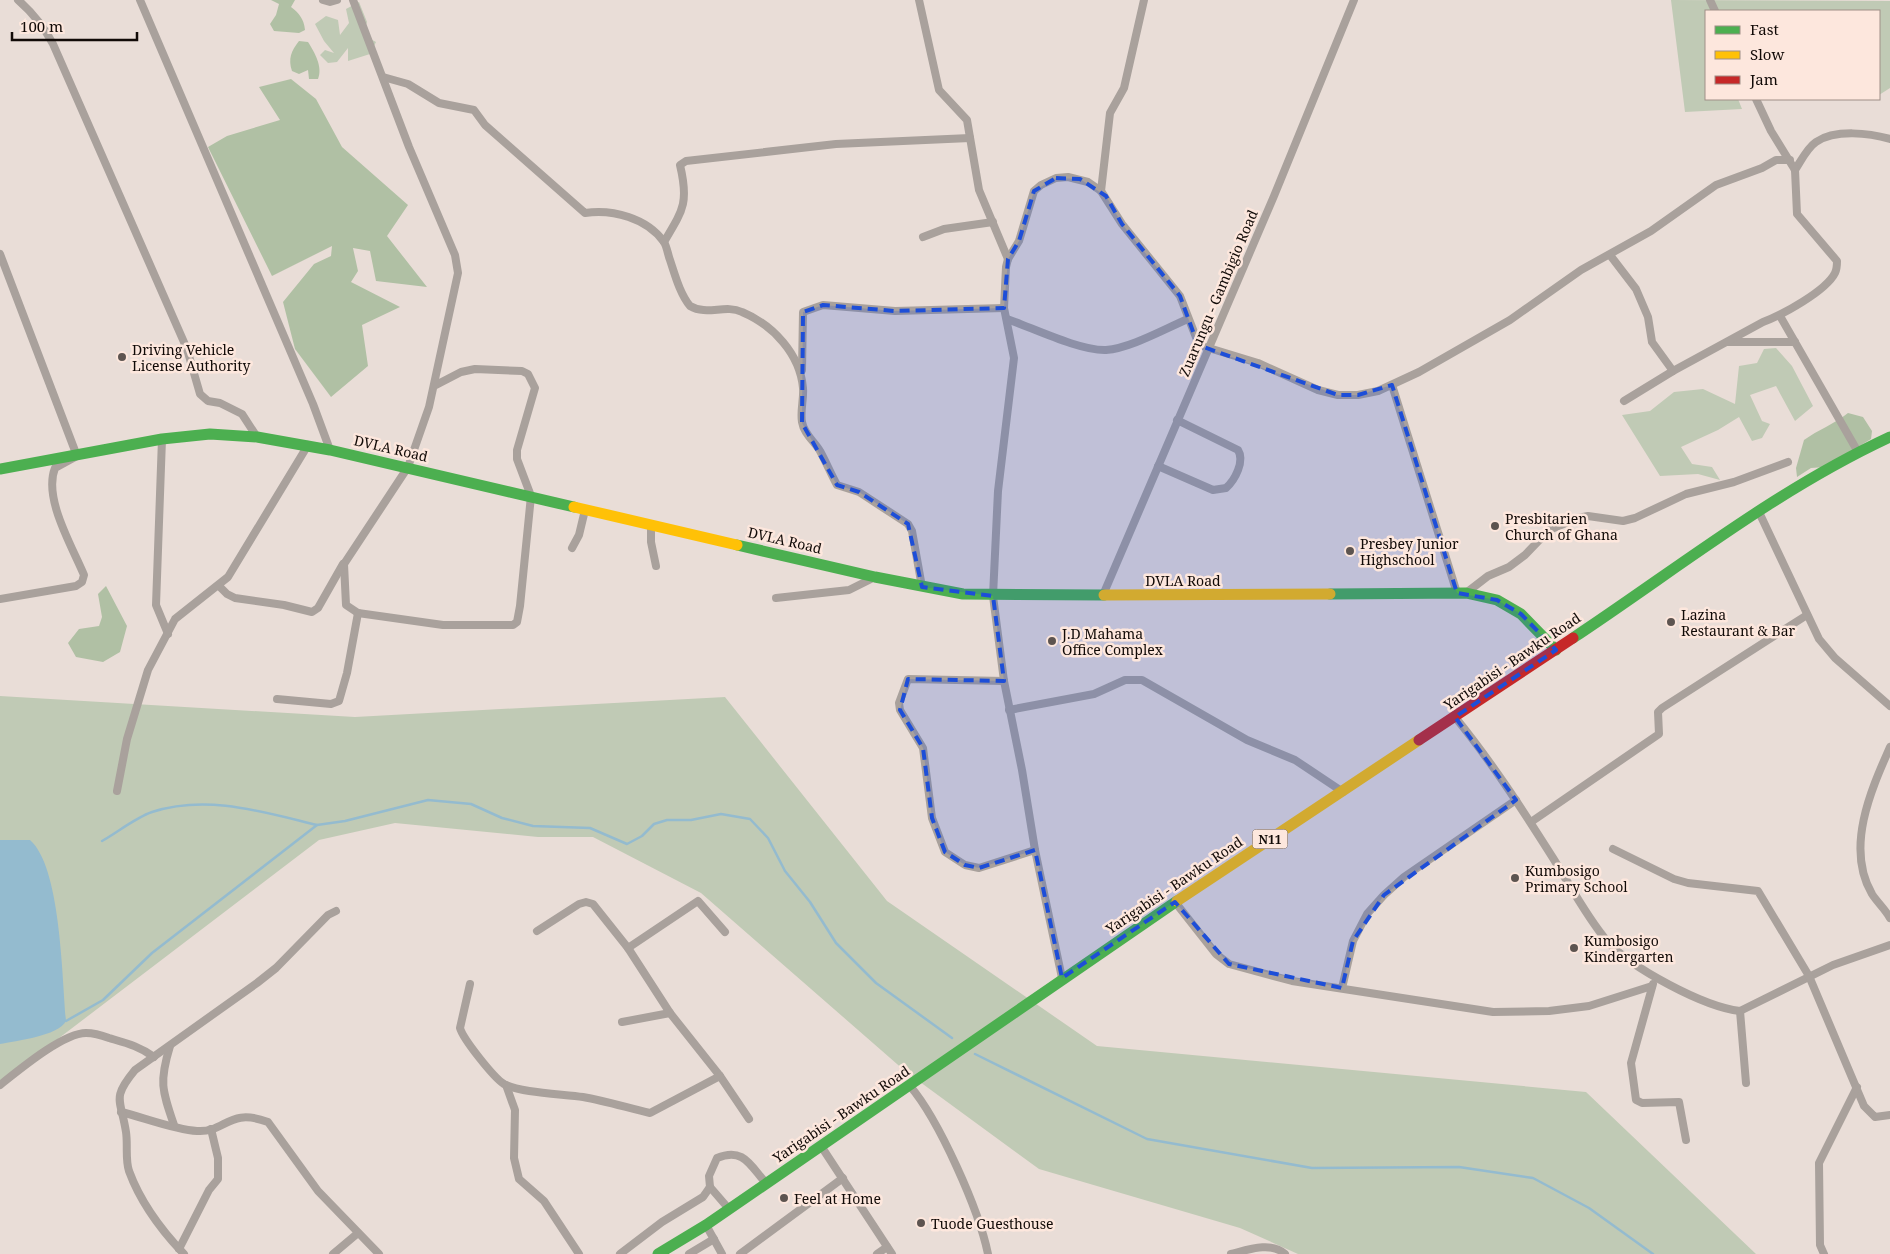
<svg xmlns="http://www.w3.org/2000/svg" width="1890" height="1254" font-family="'Noto Serif',serif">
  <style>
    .green { fill: #c0cab5 }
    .forest { fill: #b0c0a4 }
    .water { fill: #94bbcf }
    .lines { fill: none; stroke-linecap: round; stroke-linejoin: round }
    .stream { stroke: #94bbcf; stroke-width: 2.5 }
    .street { stroke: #a9a19c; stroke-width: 8 }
    .fast { stroke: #4caf50; stroke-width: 11 }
    .slow { stroke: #ffc107; stroke-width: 11 }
    .jam { stroke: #c62828; stroke-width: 11 }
    .marked { fill: #1d4ed8; fill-opacity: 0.2; stroke: #1d4ed8; stroke-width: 4; stroke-dasharray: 10 6; stroke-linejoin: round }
    .poi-dot { fill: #5d5450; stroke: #fde7dd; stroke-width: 2 }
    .labels { text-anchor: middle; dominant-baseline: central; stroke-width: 5; stroke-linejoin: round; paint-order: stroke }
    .shield { fill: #fde7dd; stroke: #584c47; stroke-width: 1 }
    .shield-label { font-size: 12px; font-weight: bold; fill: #110a07 }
    .street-label { font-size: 14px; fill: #110a07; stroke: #fde7dd }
    .poi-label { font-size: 14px; fill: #110a07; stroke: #fde7dd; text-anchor: start }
  </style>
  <rect width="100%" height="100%" fill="#e9ddd7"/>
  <g class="green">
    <path d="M 1671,0 L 1890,1 L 1890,88 L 1879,95 L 1879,11 L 1706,11 L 1706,99 L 1738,99 L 1742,109 L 1685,112 Z"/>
    <path d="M 359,2 L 367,22 L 363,35 L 376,42 L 370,54 L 348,61 L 348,48 L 337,62 L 328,63 L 320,55 L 325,50 L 334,53 L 324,41 L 315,24 L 326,16 L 338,20 L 340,35 L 349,23 L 346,9 Z"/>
    <path d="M 1776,348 L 1792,366 L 1813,406 L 1795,421 L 1776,386 L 1750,395 L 1762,421 L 1770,424 L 1762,438 L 1752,441 L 1739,417 L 1718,430 L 1681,447 L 1692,464 L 1712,467 L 1720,480 L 1698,474 L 1660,476 L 1622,415 L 1650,411 L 1674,392 L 1703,389 L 1735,404 L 1739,366 L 1757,363 L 1764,349 Z"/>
    <path d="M 0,696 L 355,717 L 725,697 L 887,901 L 1097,1046 L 1586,1092 L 1756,1254 L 1298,1254 L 1240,1228 L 1039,1169 L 905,1071 L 701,893 L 593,837 L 538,837 L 395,823 L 319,840 L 0,1083 Z"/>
  </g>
  <g class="forest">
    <path d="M 271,0 L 295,0 L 291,7 C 299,13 304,19 305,30 L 299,33 L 274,31 L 270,24 L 276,15 L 279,4 Z"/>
    <path d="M 299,41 L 308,42 C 315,53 323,67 318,79 L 309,79 L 308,70 L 299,74 L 292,71 C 288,59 291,51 299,41 Z"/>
    <path d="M 291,79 L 316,99 L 342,147 L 408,205 L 387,236 L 427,287 L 376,281 L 370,251 L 353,248 L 358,271 L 351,282 L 400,307 L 362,325 L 368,366 L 331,397 L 295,349 L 283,302 L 314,264 L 331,256 L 332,246 L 272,276 L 208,147 L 227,136 L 280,120 L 259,87 Z"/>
    <path d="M 1848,413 L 1863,417 L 1872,431 L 1871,439 L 1825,467 L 1811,468 L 1797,477 L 1796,468 L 1804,440 C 1818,430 1834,424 1848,413 Z"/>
    <path d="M 106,586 L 127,626 L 120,652 L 103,662 L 76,657 L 68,643 L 79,629 L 99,626 L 102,617 L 98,594 Z"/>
  </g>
  <path class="water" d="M 0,840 L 30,840 C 61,867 62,978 66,1021 C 58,1036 16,1041 0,1044 Z"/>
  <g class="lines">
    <g class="stream">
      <path d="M 102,841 C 118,832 135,818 152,812 C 207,794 263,812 317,825"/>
      <path d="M 66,1021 L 103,1000 L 152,953 L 317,825 L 345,821 L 428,800 L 471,804 L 502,818 L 533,826 L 590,828 L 627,844 L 642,836 L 654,824 L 667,820 L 691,820 L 721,814 L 750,819 L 768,838 L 785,871 L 810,902 L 836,943 L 876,983 L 952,1038"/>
      <path d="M 975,1054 L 1147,1139 L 1312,1168 L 1459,1167 L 1533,1178 L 1589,1208 L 1653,1254"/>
    </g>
    <g class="street">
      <path d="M 18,0 C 33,13 44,27 53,44 L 187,349 L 200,394 L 208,401 L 220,403 L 242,414 L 257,437"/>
      <path d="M 140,0 L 313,404 L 330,450"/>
      <path d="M 323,0 L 330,2 L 337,0"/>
      <path d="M 353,0 L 409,147 L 455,255 L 458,273 L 429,407 L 408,467 L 344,564 L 346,605 L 358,613 L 443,625 L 513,625 L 517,622 L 520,606 L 531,496 L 517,459 L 517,450 L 535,388 L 528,374 L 522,371 L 475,369 L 461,372 L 434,386"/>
      <path d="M 919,0 L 939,90 L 967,120 L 979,190 L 1008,259"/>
      <path d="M 1710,0 L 1715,11"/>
      <path d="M 383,77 L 408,84 L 439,103 L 474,110 L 485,125 L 585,213 C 613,209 647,218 664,242 C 667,247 668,255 670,260 C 675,275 680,294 690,306 C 707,316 725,304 742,312 C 773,325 800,354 803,388 C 804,399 800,411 802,422 C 804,434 814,441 820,451 C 826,462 831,474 837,485 L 859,492 L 908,524 L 912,531 L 922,587"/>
      <path d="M 1795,170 C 1801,161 1807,148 1816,142 C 1835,129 1870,133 1890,139"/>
      <path d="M 1101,191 L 1110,113 L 1124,88 L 1144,0"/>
      <path d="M 923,237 L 944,229 L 993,222"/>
      <path d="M 664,242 C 683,210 689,203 680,165 L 686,161 L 836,144 L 970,138"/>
      <path d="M 0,254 L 77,456 L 55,468 C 43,498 72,546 84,575 L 82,582 L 76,586 L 0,599"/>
      <path d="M 1610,255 L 1636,289 L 1648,317 L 1652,342 L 1673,371"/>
      <path d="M 1780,316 L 1858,452"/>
      <path d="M 1007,319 C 1033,328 1080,351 1106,350 C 1131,348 1164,329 1188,319"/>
      <path d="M 1728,342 L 1795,342"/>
      <path d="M 802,370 L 803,312 L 823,305 L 895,311 L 1004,308"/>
      <path d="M 1392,385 L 1457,593"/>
      <path d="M 1624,401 L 1673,371 L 1763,322 C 1782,315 1826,291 1835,273 C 1837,269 1837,265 1837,261 L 1797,214 L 1795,170 L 1771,131 L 1756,99"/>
      <path d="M 162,439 L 156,605 L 168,634"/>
      <path d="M 1158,466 L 1213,490 L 1226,488 C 1235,480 1245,461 1238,450 L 1177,420"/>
      <path d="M 1758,510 L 1819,639 L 1835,658 L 1890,706"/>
      <path d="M 651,525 L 651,542 L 656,566"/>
      <path d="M 572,548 L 579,535 L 585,510"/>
      <path d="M 219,586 L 227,594 L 235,598 L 284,605 L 312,612 L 318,608 L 343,564"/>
      <path d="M 1466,593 L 1488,576 L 1509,567 L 1525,555 L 1549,530 L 1578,518 L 1588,516 L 1623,521 L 1635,518 L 1686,494 L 1734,482 L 1788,462"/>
      <path d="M 1103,595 L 1274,196 L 1354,0"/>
      <path d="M 776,598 L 849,590 L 875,577"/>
      <path d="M 1004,681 L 908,679 L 899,703 L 900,710 L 923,748 L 932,818 L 945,852 L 965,865 L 979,868 L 1035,850"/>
      <path d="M 277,699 L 331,704 L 339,701 L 347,673 L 358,613"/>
      <path d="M 1009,710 L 1094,694 L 1125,680 L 1142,680 L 1247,740 L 1295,760 L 1343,792"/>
      <path d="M 1455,717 C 1491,761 1522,809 1553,858 C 1570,885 1586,916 1607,941 C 1631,968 1704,1007 1740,1011 L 1833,965 L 1890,945"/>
      <path d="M 1890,747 C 1871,790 1845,848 1872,894 C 1877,902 1885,909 1890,918"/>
      <path d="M 117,791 L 127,739 L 148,670 L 175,619 L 228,577 L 308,445"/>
      <path d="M 1531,822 L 1659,734 L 1658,712 L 1662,708 L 1807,615"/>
      <path d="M 1613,849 L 1674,879 L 1688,883 L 1758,891 L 1809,976 L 1864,1106 L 1875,1117 L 1890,1115"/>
      <path d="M 1175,902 L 1216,954 L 1229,964 L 1292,981 L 1493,1012 L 1549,1011 L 1589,1006 L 1652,986"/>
      <path d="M 537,931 L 579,904 L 586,902 L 593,904 L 628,948 L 670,1013 L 720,1076 L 749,1119"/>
      <path d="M 628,948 L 698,901 L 725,932"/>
      <path d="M 1062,978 L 1035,850 L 1022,770 L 1004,681 L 993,596 L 998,491 L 1014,358 L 1004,308 L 1006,267 L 1008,259 L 1019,241 L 1034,191 L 1041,185 L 1056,178 L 1068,177 L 1088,182 L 1101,191 L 1122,224 L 1180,296 L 1199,345 L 1258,363 L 1318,390 L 1338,395 L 1358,395 L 1378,391 L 1419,372 L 1510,320 L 1581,270 L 1651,231 L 1716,185 L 1762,168 L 1776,160 L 1790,160"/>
      <path d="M 470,984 L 460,1028 C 463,1039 494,1078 504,1084 C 520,1093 564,1094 583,1097 C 606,1101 628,1108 650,1113 L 720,1076"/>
      <path d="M 1653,984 L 1631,1063 L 1636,1100 L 1642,1103 L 1679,1102 L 1686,1140"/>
      <path d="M 1342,988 L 1353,941 L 1367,914 L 1384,895 L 1404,877 L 1516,800"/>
      <path d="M 1740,1011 L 1746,1083"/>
      <path d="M 622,1022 L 670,1013"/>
      <path d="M 170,1046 C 159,1082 162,1090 174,1125"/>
      <path d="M 0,1085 C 19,1070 63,1033 86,1033 C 94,1033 101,1035 109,1038 C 126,1043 139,1046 154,1057"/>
      <path d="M 506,1085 L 515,1110 L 514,1158 L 519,1179 L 544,1201 L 579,1254"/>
      <path d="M 910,1086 C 939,1120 979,1210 988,1254"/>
      <path d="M 121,1112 C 142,1117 175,1130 197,1131 C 226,1133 228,1107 268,1122 L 318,1191 L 379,1254"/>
      <path d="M 821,1146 L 892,1254"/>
      <path d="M 710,1187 L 729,1209"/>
      <path d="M 706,1225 L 722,1254"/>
      <path d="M 179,1249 L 209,1190 L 218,1179 L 218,1158 L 211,1129"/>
      <path d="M 184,1254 C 162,1231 140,1201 129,1171 C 125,1159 128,1145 126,1132 C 121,1099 111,1099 135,1070 L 257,983 L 276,968 L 328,915 L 336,911"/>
      <path d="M 333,1254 L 358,1233"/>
      <path d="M 620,1254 L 662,1222 L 703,1197 L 710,1187 L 709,1176 L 717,1158 C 743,1147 750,1165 765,1182"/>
      <path d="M 689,1254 L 714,1239"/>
      <path d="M 740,1254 L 843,1178"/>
      <path d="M 877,1254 L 887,1247"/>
      <path d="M 1231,1254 C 1247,1250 1271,1241 1285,1254"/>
      <path d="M 1824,1254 L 1820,1245 L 1819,1163 L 1857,1087"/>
    </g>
    <g class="fast">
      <path d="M 0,469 L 162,439 L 210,434 L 257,437 L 330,450 L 574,507"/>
      <path d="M 737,545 L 875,577 L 963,594 L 1104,595"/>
      <path d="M 1330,594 L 1466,593 L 1497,600 L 1521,614 L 1556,650"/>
      <path d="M 1573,638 C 1677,569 1776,490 1890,437"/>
      <path d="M 658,1254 L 706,1225 L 1177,901"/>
    </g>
    <g class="slow">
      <path d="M 574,507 L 737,545"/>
      <path d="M 1104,595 L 1330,594"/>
      <path d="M 1177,901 L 1419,740"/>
    </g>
    <path class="jam" d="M 1419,740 L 1573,638"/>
  </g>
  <path class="marked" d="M 1056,178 L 1080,179 L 1106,196 L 1122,224 L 1180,296 L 1198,345 L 1338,395 L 1358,395 L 1392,385 L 1457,593 L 1497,600 L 1521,614 L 1556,650 L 1455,717 L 1516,800 L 1384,895 L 1353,941 L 1342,988 L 1229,964 L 1175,902 L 1062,978 L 1035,850 L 979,868 L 965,865 L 945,852 L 932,818 L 923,748 L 900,710 L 908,679 L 1004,681 L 993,596 L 922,587 L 908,524 L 859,492 L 837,485 L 802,423 L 803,312 L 823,305 L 895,311 L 1004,308 L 1008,259 L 1019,241 L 1034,191 Z"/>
  <g class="poi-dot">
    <circle cx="122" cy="357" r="5"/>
    <circle cx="1495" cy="526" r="5"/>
    <circle cx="1350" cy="551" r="5"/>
    <circle cx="1671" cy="622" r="5"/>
    <circle cx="1052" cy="641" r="5"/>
    <circle cx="1515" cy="878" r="5"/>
    <circle cx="1574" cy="948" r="5"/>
    <circle cx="784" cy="1198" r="5"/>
    <circle cx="921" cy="1223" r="5"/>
  </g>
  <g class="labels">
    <rect class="shield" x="1252.5" y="829.5" width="35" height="19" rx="4"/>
    <g class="shield-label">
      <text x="1270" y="839">N11</text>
    </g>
    <g class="street-label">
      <text transform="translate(1218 293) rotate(-67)">Zuarungu - Gambigio Road</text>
      <text transform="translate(391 448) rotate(13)">DVLA Road</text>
      <text transform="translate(785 540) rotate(13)">DVLA Road</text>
      <text x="1183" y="580">DVLA Road</text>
      <text transform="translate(1512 661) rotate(-34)">Yarigabisi - Bawku Road</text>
      <text transform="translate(1174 885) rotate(-34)">Yarigabisi - Bawku Road</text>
      <text transform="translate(841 1114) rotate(-34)">Yarigabisi - Bawku Road</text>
    </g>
    <g class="poi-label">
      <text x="132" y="349">Driving Vehicle<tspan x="132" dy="16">License Authority</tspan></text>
      <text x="1505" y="518">Presbitarien<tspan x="1505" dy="16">Church of Ghana</tspan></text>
      <text x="1360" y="543">Presbey Junior<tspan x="1360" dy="16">Highschool</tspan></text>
      <text x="1681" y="614">Lazina<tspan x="1681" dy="16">Restaurant &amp; Bar</tspan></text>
      <text x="1062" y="633">J.D Mahama<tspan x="1062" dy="16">Office Complex</tspan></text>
      <text x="1525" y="870">Kumbosigo<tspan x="1525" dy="16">Primary School</tspan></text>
      <text x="1584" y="940">Kumbosigo<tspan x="1584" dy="16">Kindergarten</tspan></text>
      <text x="794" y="1198">Feel at Home</text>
      <text x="931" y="1223">Tuode Guesthouse</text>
    </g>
  </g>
  <rect x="1705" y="10" width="175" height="90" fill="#fde7dd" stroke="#9f8f87"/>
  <rect x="1715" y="26" width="25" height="8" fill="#4caf50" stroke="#9f8f87"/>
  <text x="1750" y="35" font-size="15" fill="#110a07">Fast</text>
  <rect x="1715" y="51" width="25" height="8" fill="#ffc107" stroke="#9f8f87"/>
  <text x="1750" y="60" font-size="15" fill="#110a07">Slow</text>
  <rect x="1715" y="76" width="25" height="8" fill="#c62828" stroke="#9f8f87"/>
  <text x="1750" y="85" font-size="15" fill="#110a07">Jam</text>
  <path d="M12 32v8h125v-8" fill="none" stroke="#110a07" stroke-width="2.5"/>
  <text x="20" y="32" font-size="15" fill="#110a07" stroke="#fde7dd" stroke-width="4" paint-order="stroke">100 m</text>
</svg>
